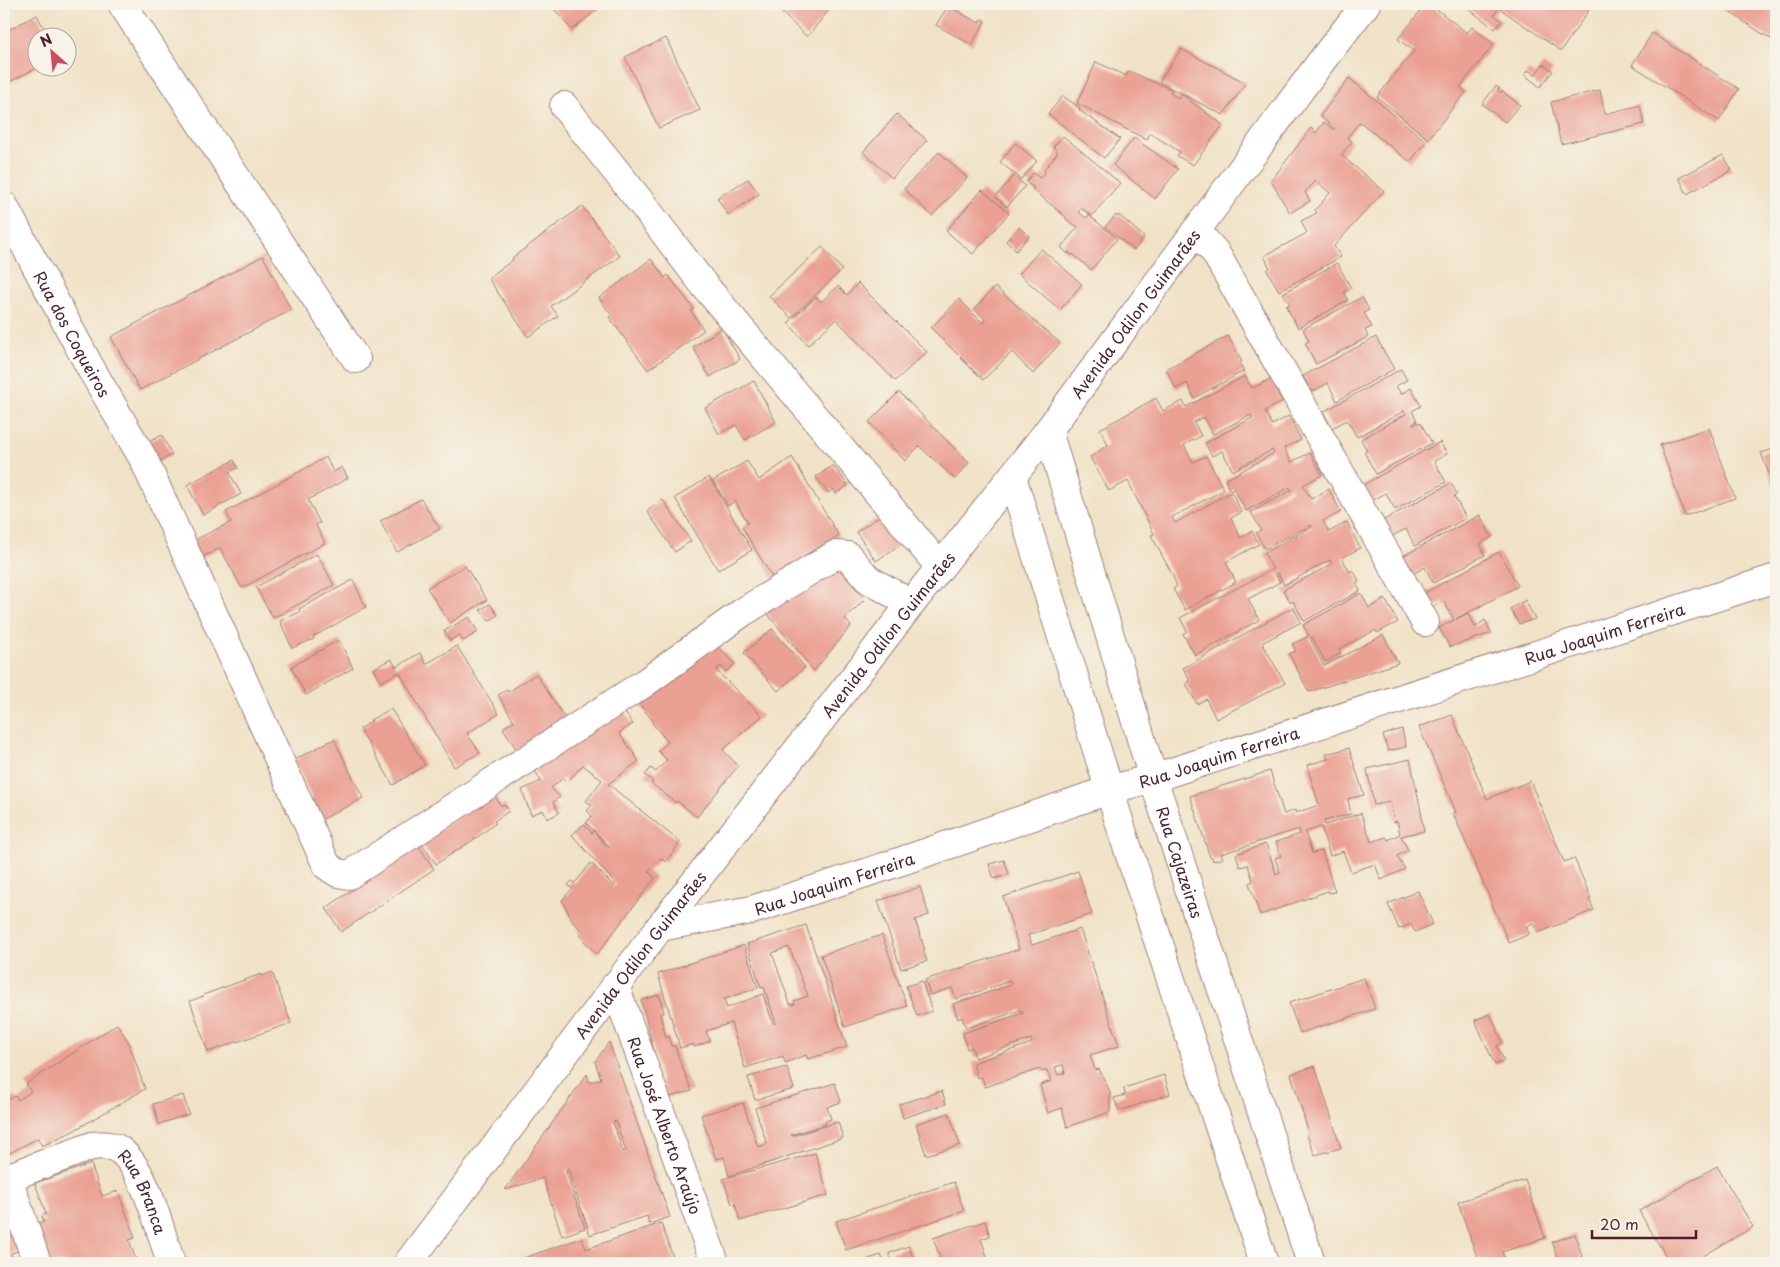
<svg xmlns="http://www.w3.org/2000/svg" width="1780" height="1267" font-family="'Playpen Sans',sans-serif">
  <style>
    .building { fill: #eaa093; fill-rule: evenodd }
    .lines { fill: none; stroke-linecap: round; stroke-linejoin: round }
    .minor-casing { stroke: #9d8078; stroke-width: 30 }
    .minor { stroke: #fff; stroke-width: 28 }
    .labels { text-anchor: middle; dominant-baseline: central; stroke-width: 4; stroke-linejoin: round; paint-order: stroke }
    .street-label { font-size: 16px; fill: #4a1f2b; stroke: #f7f3e8 }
  </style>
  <rect width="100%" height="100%" fill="#f7f3e8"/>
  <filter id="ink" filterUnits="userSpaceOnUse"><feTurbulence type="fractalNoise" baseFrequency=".02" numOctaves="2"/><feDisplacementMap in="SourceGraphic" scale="10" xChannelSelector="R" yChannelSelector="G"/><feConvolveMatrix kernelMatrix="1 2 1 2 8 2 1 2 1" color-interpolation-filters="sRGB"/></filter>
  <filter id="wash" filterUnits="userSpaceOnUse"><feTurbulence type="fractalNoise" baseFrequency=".0096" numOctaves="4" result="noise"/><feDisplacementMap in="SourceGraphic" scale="20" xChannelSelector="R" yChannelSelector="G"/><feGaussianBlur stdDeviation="1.12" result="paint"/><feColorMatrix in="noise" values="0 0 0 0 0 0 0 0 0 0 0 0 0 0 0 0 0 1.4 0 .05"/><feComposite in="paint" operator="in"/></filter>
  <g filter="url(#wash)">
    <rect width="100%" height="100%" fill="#f0e2c6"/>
    <g id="blocks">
      <g class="building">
        <path d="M 550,4 L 604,4 L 572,30 Z"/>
        <path d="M 788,4 L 834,4 L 807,37 L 781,12 Z"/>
        <path d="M 1426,4 L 1429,4 L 1435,8 L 1467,33 L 1472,27 L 1494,44 L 1460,87 L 1466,92 L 1428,139 L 1377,97 L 1414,51 L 1398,39 Z"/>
        <path d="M 1462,4 L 1593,4 L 1561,51 L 1499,8 L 1494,15 L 1502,21 L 1495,29 Z"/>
        <path d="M 1717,4 L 1776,4 L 1776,42 L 1763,34 Z"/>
        <path d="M 948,6 L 979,23 L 981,19 L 985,21 L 972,45 L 936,25 Z"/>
        <path d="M 37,15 L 49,38 L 38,38 L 38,67 L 4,85 L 4,32 Z"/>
        <path d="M 1652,33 L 1739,89 L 1719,121 L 1632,65 Z"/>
        <path d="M 666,38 L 700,110 L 659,128 L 625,57 Z"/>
        <path d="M 1181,49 L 1246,83 L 1223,115 L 1159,82 Z"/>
        <path d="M 1096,62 L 1126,76 L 1129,71 L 1172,90 L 1170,93 L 1178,98 L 1181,94 L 1223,125 L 1193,165 L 1177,156 L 1180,152 L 1150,133 L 1147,140 L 1077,103 Z"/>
        <path d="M 1543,64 L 1553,71 L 1540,87 L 1525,75 L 1528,70 L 1535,75 Z"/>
        <path d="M 1349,78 L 1426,141 L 1410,162 L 1360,122 L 1347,137 L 1352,142 L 1341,155 L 1384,191 L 1334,246 L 1341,257 L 1279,291 L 1267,270 L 1270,268 L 1264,256 L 1307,233 L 1301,221 L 1317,213 L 1315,210 L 1330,193 L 1316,181 L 1305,192 L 1310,201 L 1290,213 L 1271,181 L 1311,128 L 1316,133 L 1324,122 L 1334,130 L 1335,129 L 1320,116 Z"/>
        <path d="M 1496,86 L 1500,89 L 1498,90 L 1501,93 L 1502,91 L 1520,105 L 1505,122 L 1482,104 Z"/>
        <path d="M 1600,90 L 1605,114 L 1640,105 L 1644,124 L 1561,144 L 1551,102 Z"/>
        <path d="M 1063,96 L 1080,108 L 1079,110 L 1120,139 L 1104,158 L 1048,114 Z"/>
        <path d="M 897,114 L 927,140 L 892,178 L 863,152 Z"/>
        <path d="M 1063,136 L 1120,183 L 1092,216 L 1081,208 L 1078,212 L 1086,218 L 1089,215 L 1117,239 L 1091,270 L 1073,254 L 1072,256 L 1069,252 L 1068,254 L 1061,247 L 1078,227 L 1066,219 L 1066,217 L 1032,189 L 1034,188 L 1026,182 L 1033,173 L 1040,178 L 1045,172 L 1044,170 L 1058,152 L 1053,147 Z"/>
        <path d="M 1134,138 L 1178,169 L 1155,199 L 1113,165 Z"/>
        <path d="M 1015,143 L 1037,161 L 1021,179 L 1000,162 Z"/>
        <path d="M 939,152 L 967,178 L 932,216 L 904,189 Z"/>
        <path d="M 1723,155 L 1732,170 L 1687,194 L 1679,178 Z"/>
        <path d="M 1014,176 L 1025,186 L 1007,207 L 995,197 Z"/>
        <path d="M 748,179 L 759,194 L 728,215 L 717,198 Z"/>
        <path d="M 982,190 L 1009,213 L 973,254 L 946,231 Z"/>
        <path d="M 582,206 L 620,256 L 551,306 L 558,316 L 528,337 L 488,278 L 513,260 L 512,258 Z"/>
        <path d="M 1116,215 L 1118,217 L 1119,215 L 1144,237 L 1134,250 L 1105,227 Z"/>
        <path d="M 1019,227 L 1029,236 L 1016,251 L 1006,241 Z"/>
        <path d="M 822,247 L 842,270 L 791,318 L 769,296 Z"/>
        <path d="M 1041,249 L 1082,284 L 1060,310 L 1019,274 Z"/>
        <path d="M 263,256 L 291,310 L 140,390 L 111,337 Z"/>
        <path d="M 651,259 L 665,278 L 668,275 L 694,309 L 691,311 L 704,330 L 648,370 L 609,317 L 612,316 L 599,298 Z"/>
        <path d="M 1337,263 L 1351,288 L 1344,292 L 1348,300 L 1298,328 L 1286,306 L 1290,304 L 1283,293 Z"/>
        <path d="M 858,283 L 927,352 L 895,381 L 836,319 L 808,345 L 788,323 L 816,297 L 821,302 L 838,286 L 847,295 Z"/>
        <path d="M 995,287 L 1060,343 L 1033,374 L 1012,352 L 983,380 L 931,328 L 959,299 L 983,323 L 985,319 L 974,309 Z"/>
        <path d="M 1362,297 L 1369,310 L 1364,313 L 1372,327 L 1365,330 L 1368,337 L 1316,364 L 1305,343 L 1309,341 L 1303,329 Z"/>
        <path d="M 722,328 L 740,359 L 710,377 L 693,347 Z"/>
        <path d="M 1228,336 L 1242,362 L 1239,363 L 1244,371 L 1194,398 L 1187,383 L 1176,389 L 1166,369 Z"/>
        <path d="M 1376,337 L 1394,369 L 1337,401 L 1328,383 L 1312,392 L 1303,376 Z"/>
        <path d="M 1401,369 L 1407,380 L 1396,386 L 1401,394 L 1411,388 L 1421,406 L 1412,411 L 1417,421 L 1413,424 L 1413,425 L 1420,422 L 1432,443 L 1376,474 L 1364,452 L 1367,451 L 1361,439 L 1406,414 L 1404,411 L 1357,437 L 1347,420 L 1332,428 L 1323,412 Z"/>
        <path d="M 1245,376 L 1252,388 L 1271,379 L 1282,402 L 1265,411 L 1272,425 L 1289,416 L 1301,440 L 1284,448 L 1291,462 L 1310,453 L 1322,475 L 1303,485 L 1311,499 L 1329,489 L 1341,512 L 1323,521 L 1329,532 L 1347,522 L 1360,548 L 1342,558 L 1350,572 L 1353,570 L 1359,581 L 1356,583 L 1360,591 L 1304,621 L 1293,601 L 1291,603 L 1283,590 L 1332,564 L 1330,560 L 1284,585 L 1278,573 L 1276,574 L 1280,582 L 1248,599 L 1259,620 L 1195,655 L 1183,634 L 1187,631 L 1180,618 L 1273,569 L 1264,553 L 1312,527 L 1311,525 L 1265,549 L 1256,533 L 1261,530 L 1251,512 L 1292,490 L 1290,487 L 1246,511 L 1234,489 L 1230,491 L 1225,480 L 1274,453 L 1272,450 L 1233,471 L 1222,451 L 1212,456 L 1205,443 L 1252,418 L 1251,415 L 1213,434 L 1204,417 L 1194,422 L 1201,436 L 1184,445 L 1193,462 L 1206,456 L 1224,490 L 1172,517 L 1175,523 L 1231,492 L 1242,512 L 1231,518 L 1241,538 L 1252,531 L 1259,544 L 1226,562 L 1236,582 L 1185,610 L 1173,589 L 1177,586 L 1172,574 L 1151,535 L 1154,534 L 1128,481 L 1109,491 L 1090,457 L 1108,445 L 1100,429 L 1156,398 L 1163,411 L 1183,401 L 1186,407 Z"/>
        <path d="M 754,381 L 776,422 L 745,440 L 736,425 L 719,434 L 705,408 Z"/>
        <path d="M 899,392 L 969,463 L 955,479 L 919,446 L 905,461 L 869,422 Z"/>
        <path d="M 1709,428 L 1735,498 L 1685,516 L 1660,445 Z"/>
        <path d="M 162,435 L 172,455 L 153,465 L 143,445 Z"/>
        <path d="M 1440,442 L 1447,454 L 1434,461 L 1446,482 L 1395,510 L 1386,493 L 1371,501 L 1363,485 Z"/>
        <path d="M 1774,449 L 1776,455 L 1776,486 L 1774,487 L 1761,453 Z"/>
        <path d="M 326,457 L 333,472 L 342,467 L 348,478 L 308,500 L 320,523 L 316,525 L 325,543 L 242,588 L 220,548 L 199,559 L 191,542 L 231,522 L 226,512 Z"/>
        <path d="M 792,457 L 839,536 L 805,555 L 808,561 L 775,582 L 742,527 L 748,523 L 735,501 L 728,506 L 713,481 L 747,461 L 759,480 Z"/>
        <path d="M 234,460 L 238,468 L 229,472 L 241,494 L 203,515 L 187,485 Z"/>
        <path d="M 833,465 L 848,485 L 836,494 L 834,489 L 828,493 L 816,477 Z"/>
        <path d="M 709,477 L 752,550 L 718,570 L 675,498 Z"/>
        <path d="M 1451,483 L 1457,494 L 1454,496 L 1466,518 L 1415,546 L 1406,529 L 1390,537 L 1382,521 Z"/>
        <path d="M 421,499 L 440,529 L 397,552 L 380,521 Z"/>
        <path d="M 663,500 L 691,541 L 675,552 L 647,511 Z"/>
        <path d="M 887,511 L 906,541 L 876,561 L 856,532 Z"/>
        <path d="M 1480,515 L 1492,537 L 1480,544 L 1485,555 L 1433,583 L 1425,567 L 1411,575 L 1401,557 Z"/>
        <path d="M 1499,552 L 1518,586 L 1456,619 L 1469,613 L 1475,627 L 1485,620 L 1491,633 L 1450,647 L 1439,628 L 1454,620 L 1444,601 L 1429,609 L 1421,595 Z"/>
        <path d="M 317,554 L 334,585 L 273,618 L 256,587 Z"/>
        <path d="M 834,563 L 865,599 L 845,619 L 851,626 L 814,671 L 766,612 Z"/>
        <path d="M 465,566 L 487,600 L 450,623 L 427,588 Z"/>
        <path d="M 353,580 L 366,607 L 313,637 L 314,639 L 292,648 L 280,621 L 300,612 L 299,609 Z"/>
        <path d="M 1361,593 L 1369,608 L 1385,599 L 1398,622 L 1377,633 L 1376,630 L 1339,649 L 1341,653 L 1325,662 L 1312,637 L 1310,638 L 1324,666 L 1383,635 L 1398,663 L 1309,692 L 1289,654 L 1296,651 L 1292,644 L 1309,636 L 1303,625 Z"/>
        <path d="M 1525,600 L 1535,619 L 1519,624 L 1510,609 Z"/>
        <path d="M 490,604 L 498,615 L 489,621 L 480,610 Z"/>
        <path d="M 1293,607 L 1301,622 L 1262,643 L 1285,683 L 1216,719 L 1206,699 L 1197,704 L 1186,684 L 1190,681 L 1183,668 Z"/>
        <path d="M 469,617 L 478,632 L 463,641 L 459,635 L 450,641 L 444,631 Z"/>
        <path d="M 772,629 L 805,667 L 778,691 L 744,653 Z"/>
        <path d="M 339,640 L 353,668 L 306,695 L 291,667 Z"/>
        <path d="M 457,646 L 499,714 L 467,733 L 480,753 L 454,767 L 399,672 L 381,682 L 373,669 L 391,659 L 396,667 L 420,653 L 426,664 Z"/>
        <path d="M 718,646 L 735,664 L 726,672 L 721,666 L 716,670 L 762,716 L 723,750 L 738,766 L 697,817 L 677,801 L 676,803 L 651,783 L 653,781 L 645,775 L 651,768 L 656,772 L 667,760 L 658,751 L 668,742 L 652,723 L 653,721 L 637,701 Z"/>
        <path d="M 536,674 L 567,721 L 517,750 L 503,728 L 514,721 L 498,695 L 507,690 L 508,692 Z"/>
        <path d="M 391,709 L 425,765 L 393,785 L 360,729 L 372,721 L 370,720 Z"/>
        <path d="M 623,710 L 633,724 L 619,733 L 639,761 L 608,784 L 680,842 L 666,862 L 661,858 L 648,871 L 655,878 L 597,954 L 582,939 L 579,932 L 580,929 L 573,922 L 562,900 L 572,889 L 568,885 L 572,881 L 575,883 L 591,863 L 614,886 L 616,884 L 572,835 L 584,824 L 592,833 L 594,831 L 607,847 L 609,846 L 586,823 L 592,816 L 587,811 L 592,805 L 586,801 L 602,780 L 583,765 L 567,782 L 563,778 L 551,788 L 560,797 L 553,802 L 559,813 L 547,819 L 543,810 L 531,815 L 522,790 L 541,781 L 533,767 Z"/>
        <path d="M 1452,715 L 1487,799 L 1530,781 L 1564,862 L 1574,858 L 1591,898 L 1589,899 L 1594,910 L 1538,933 L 1534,923 L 1526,926 L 1529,934 L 1509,943 L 1453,813 L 1456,812 L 1419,727 Z"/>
        <path d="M 1402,729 L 1406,747 L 1388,751 L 1383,735 Z"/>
        <path d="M 334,739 L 363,798 L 319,821 L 309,799 L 312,798 L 294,760 Z"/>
        <path d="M 1349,748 L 1364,795 L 1348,799 L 1351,814 L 1324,821 L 1325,825 L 1361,813 L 1371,842 L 1386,837 L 1388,840 L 1400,834 L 1397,821 L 1394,822 L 1390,802 L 1374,805 L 1367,769 L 1410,759 L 1422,816 L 1421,816 L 1424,831 L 1401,836 L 1408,850 L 1397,856 L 1405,869 L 1381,880 L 1375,864 L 1351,872 L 1343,851 L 1330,856 L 1321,827 L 1305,832 L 1312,853 L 1322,851 L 1335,892 L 1329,893 L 1328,891 L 1260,915 L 1249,883 L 1253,881 L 1248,865 L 1240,867 L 1236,854 L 1266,844 L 1276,874 L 1280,872 L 1275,858 L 1281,856 L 1276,842 L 1300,834 L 1299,829 L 1221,854 L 1223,858 L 1213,861 L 1212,857 L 1210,857 L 1190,796 L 1270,771 L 1284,814 L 1295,810 L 1296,813 L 1319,805 L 1307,765 L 1328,759 L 1326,754 Z"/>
        <path d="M 493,793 L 501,806 L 504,804 L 509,811 L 494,821 L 496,823 L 476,838 L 436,864 L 421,843 Z"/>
        <path d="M 418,845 L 434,869 L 341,932 L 326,908 Z"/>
        <path d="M 1004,860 L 1009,874 L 994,879 L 989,864 Z"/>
        <path d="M 1078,871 L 1092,914 L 1028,935 L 1032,945 L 1080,929 L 1119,1046 L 1090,1055 L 1095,1070 L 1099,1069 L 1110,1092 L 1110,1112 L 1067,1127 L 1062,1108 L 1048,1113 L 1040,1085 L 1051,1081 L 1047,1070 L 1042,1072 L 1040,1069 L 985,1087 L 982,1077 L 977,1078 L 973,1063 L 1032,1043 L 1031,1039 L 975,1058 L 972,1047 L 967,1049 L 963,1033 L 1023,1013 L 1021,1010 L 966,1028 L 962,1017 L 958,1019 L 953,1004 L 1011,985 L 1010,981 L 956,999 L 952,988 L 930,995 L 925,980 L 1019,949 L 1003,897 ZM 1063,1065 L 1065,1073 L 1058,1075 L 1055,1067 Z"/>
        <path d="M 920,887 L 929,915 L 915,920 L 925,950 L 923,950 L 927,961 L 901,969 L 878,901 Z"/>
        <path d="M 1418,891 L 1433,924 L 1415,932 L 1411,924 L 1399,929 L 1388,904 Z"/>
        <path d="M 806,925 L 847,1047 L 808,1059 L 806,1055 L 785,1063 L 783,1056 L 745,1068 L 731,1023 L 706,1031 L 710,1041 L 694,1047 L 694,1044 L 680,1048 L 658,974 L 744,945 L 758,988 L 724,999 L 727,1008 L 763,994 L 773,1023 L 776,1023 L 764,987 L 761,988 L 747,944 ZM 789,947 L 808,996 L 794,1001 L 795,1004 L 793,1005 L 790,1004 L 772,953 Z"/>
        <path d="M 882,935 L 907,1006 L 845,1027 L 821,955 Z"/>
        <path d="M 272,972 L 291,1023 L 208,1052 L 190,1001 L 204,996 L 203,995 L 261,974 L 262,976 Z"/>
        <path d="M 1364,978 L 1375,1009 L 1300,1033 L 1289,1003 Z"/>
        <path d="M 922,981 L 932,1011 L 917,1016 L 906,986 Z"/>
        <path d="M 659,995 L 664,1013 L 660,1014 L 666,1038 L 669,1036 L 671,1046 L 675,1046 L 680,1062 L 692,1091 L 666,1098 L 641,1000 Z"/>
        <path d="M 1490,1014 L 1503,1042 L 1497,1046 L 1504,1061 L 1495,1065 L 1475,1020 Z"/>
        <path d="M 117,1024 L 128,1041 L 145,1089 L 73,1131 L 42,1146 L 38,1138 L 4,1156 L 4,1102 L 15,1096 L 18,1100 L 31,1092 L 26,1084 Z"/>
        <path d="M 609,1042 L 670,1217 L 649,1224 L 647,1216 L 590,1235 L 568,1169 L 566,1171 L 585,1228 L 562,1236 L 543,1178 L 505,1190 L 587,1074 L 589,1082 L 601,1079 L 595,1062 ZM 616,1121 L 619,1131 L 626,1151 L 623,1152 L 613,1122 Z"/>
        <path d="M 1315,1066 L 1341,1148 L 1315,1155 L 1307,1135 L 1309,1134 L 1291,1074 Z"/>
        <path d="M 787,1067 L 794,1089 L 755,1100 L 748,1077 Z"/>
        <path d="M 1164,1075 L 1170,1094 L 1119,1111 L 1114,1098 L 1125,1095 L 1124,1088 Z"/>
        <path d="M 835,1083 L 841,1102 L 827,1107 L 831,1119 L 825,1121 L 826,1124 L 791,1135 L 792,1136 L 838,1122 L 843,1138 L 729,1176 L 724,1157 L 716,1159 L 701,1115 L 743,1103 L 758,1147 L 767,1144 L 755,1108 Z"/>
        <path d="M 942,1091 L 946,1104 L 903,1118 L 899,1104 Z"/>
        <path d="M 183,1095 L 189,1114 L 159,1124 L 153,1104 Z"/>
        <path d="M 949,1113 L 960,1145 L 926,1155 L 916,1124 Z"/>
        <path d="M 815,1153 L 828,1195 L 740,1221 L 735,1203 L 732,1204 L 723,1179 Z"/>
        <path d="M 91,1164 L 102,1196 L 118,1191 L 135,1238 L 129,1240 L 137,1263 L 48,1263 L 36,1225 L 44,1222 L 42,1216 L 46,1214 L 35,1183 Z"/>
        <path d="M 1717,1166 L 1753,1227 L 1691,1263 L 1670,1263 L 1639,1211 Z"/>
        <path d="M 1525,1180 L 1545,1238 L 1502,1252 L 1506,1263 L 1477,1263 L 1476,1261 L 1478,1260 L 1458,1202 Z"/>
        <path d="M 954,1182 L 964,1211 L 846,1250 L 836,1221 Z"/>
        <path d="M 985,1221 L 990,1236 L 981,1239 L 989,1262 L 984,1263 L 942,1263 L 933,1238 Z"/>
        <path d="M 661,1223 L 675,1263 L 509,1263 L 582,1238 L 586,1249 Z"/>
        <path d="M 10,1228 L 18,1251 L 11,1253 L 14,1263 L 4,1263 L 4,1230 Z"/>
        <path d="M 1575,1234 L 1582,1257 L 1559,1263 L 1552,1242 Z"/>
        <path d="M 909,1246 L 915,1263 L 893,1263 L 889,1253 Z"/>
        <path d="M 881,1255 L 884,1263 L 867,1263 L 866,1260 Z"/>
      </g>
    </g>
  </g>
  <g filter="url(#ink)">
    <use href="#blocks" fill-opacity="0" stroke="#9d8078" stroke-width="1"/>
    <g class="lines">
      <defs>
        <g id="minor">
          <path d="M 122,4 L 356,359"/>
          <path d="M 564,106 L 643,205 L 704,285 L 940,567"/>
          <path id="s1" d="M 4,206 L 90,367 L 144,460 L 327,866 L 338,873 L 349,875 L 646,682 L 743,612 L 835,555 L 848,556 L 868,579 L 911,604"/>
          <path d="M 1196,231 L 1215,252 L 1425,622"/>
          <path id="s2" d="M 1048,431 L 1153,778 L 1311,1263"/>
          <path d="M 1012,477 L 1125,840 L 1264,1263"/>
          <path id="s3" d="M 660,927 L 752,910 L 887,866 L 1109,790 L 1153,778 L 1776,578"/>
          <path id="s4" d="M 615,986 L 715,1263"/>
          <path d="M 8,1178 L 37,1263"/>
          <path id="s5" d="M 4,1179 L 92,1146 C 100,1145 111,1145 118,1149 C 145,1166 161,1234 171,1263"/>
          <path id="s6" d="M 408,1263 L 660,927 L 911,604 L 1048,431 L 1323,59 L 1366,4"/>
        </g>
      </defs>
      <use href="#minor" class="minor-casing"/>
      <use href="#minor" class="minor"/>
    </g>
  </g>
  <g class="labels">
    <g class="street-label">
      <text stroke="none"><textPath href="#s6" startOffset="1196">Avenida Odilon Guimarães</textPath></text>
      <text stroke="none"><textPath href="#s1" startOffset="145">Rua dos Coqueiros</textPath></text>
      <text stroke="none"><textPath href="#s3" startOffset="990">Rua Joaquim Ferreira</textPath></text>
      <text stroke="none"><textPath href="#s6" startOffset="791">Avenida Odilon Guimarães</textPath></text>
      <text stroke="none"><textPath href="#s3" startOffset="585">Rua Joaquim Ferreira</textPath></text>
      <text stroke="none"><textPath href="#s2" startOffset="451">Rua Cajazeiras</textPath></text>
      <text stroke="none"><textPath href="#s3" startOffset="180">Rua Joaquim Ferreira</textPath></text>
      <text stroke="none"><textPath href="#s6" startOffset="386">Avenida Odilon Guimarães</textPath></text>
      <text stroke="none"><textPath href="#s4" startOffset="148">Rua José Alberto Araújo</textPath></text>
      <text stroke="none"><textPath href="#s5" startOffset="171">Rua Branca</textPath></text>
    </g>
  </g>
  <rect width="1780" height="1267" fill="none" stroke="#f7f3e8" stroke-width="20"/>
  <g transform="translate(52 52) rotate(333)"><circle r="24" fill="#f7f3e8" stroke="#b29e9c"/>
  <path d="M0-4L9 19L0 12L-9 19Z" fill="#d1495b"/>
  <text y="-8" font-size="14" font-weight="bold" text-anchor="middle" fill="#4a1f2b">N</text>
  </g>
  <path d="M1592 1230v8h104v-8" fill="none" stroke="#4a1f2b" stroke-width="2.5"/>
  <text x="1600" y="1230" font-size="15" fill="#4a1f2b" stroke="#f7f3e8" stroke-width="4" paint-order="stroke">20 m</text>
</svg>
